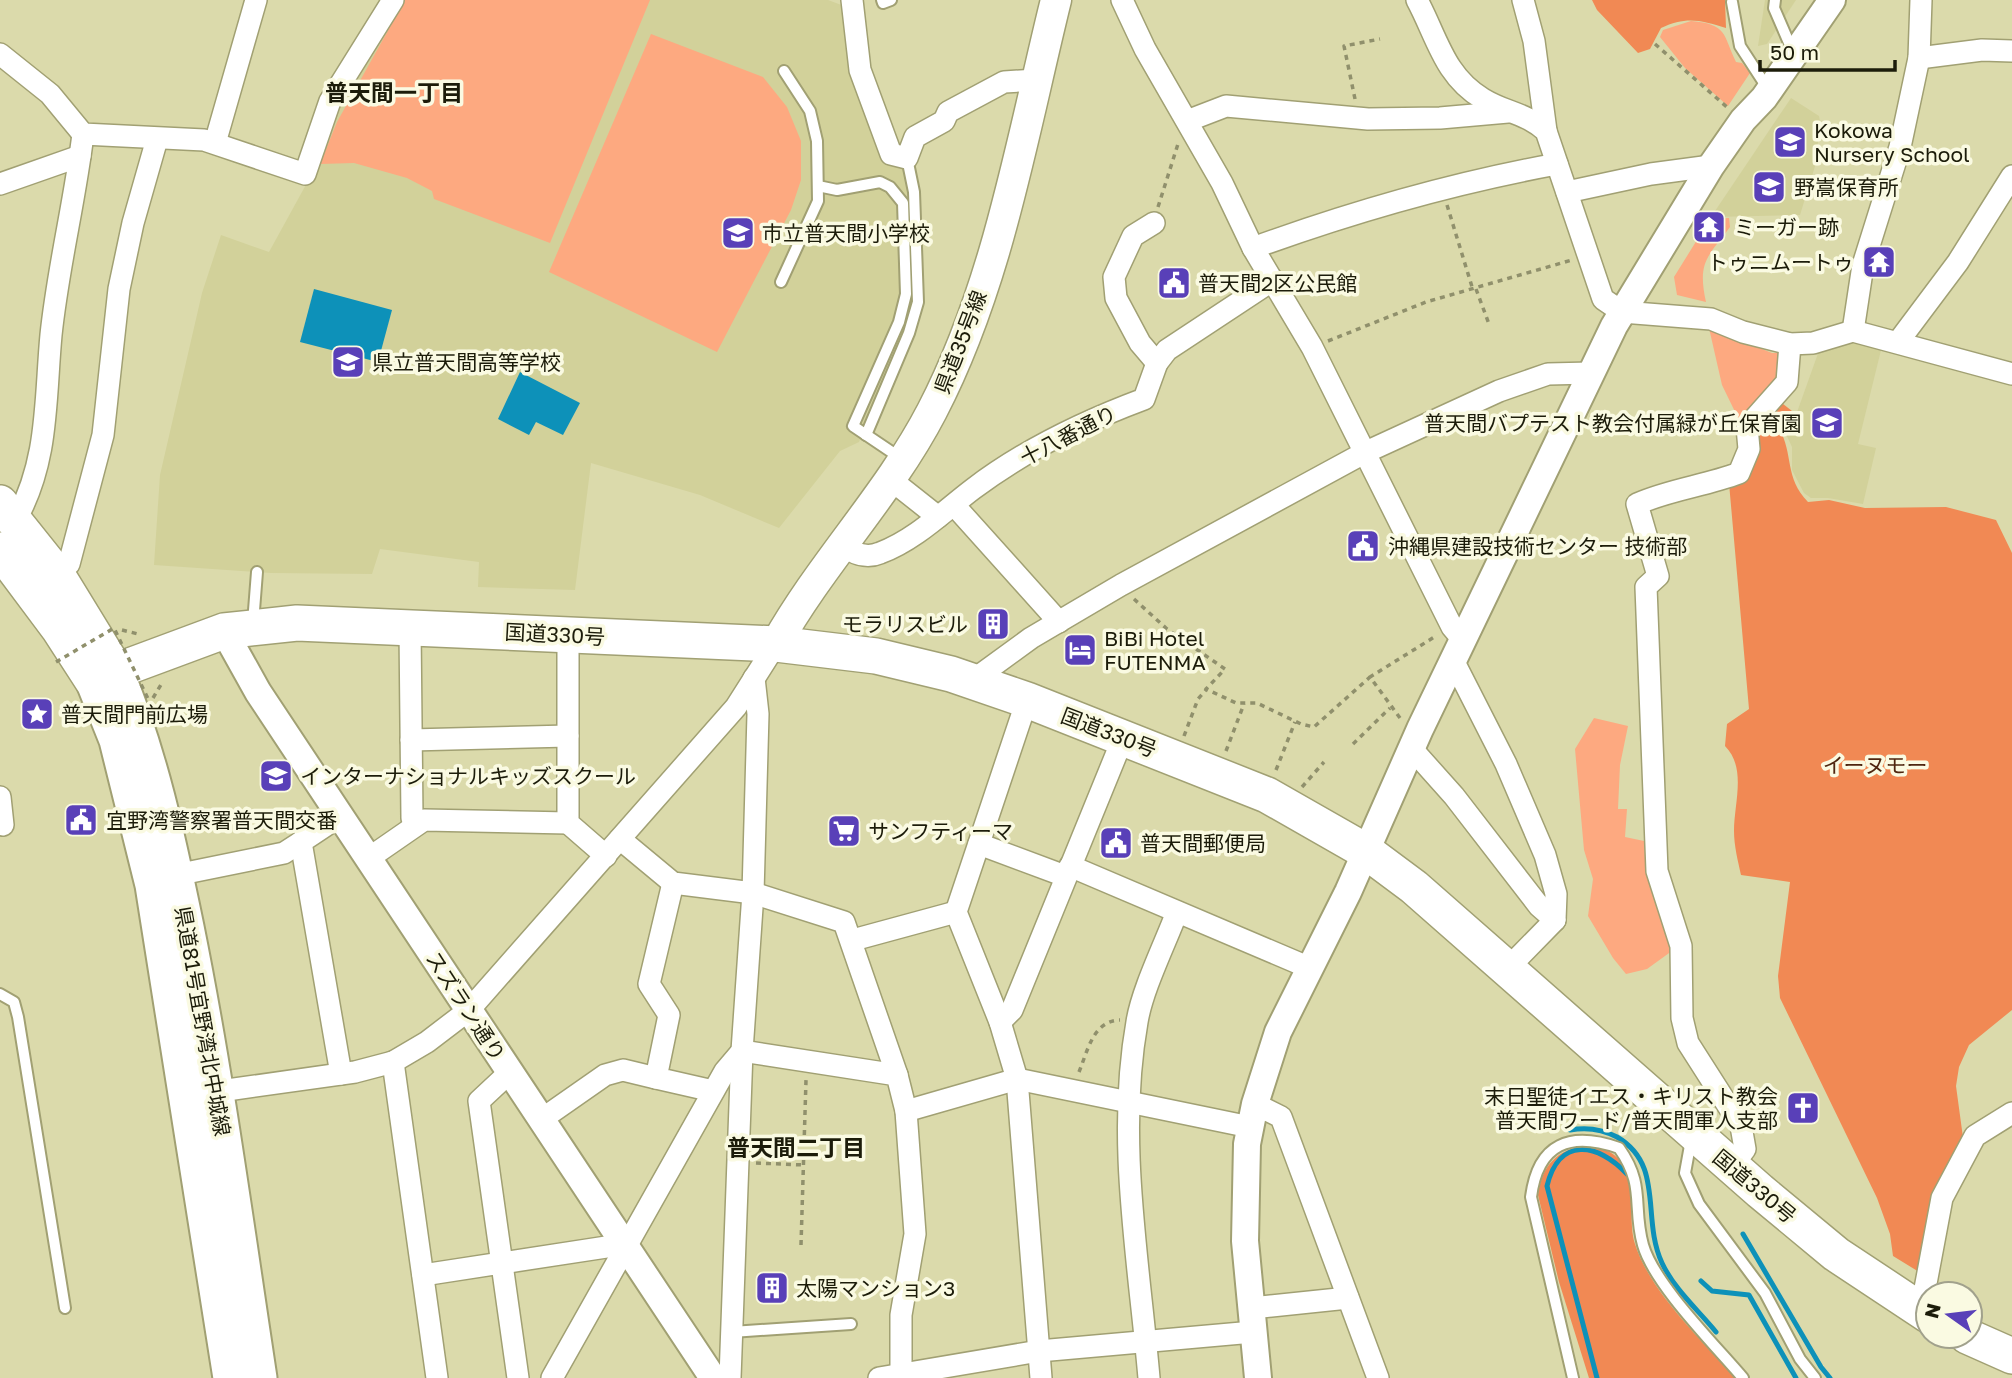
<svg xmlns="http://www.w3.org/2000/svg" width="2012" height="1378" font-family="'Golos Text','Noto Sans JP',sans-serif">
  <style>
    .built { fill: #d2d19a }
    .green { fill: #fda980 }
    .forest { fill: #f18954 }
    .water { fill: #0d91b9 }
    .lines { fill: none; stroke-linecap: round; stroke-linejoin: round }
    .stream { stroke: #0d91b9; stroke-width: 5 }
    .service-casing { stroke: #a1a073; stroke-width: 14 }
    .minor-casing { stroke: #a1a073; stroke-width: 24 }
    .tertiary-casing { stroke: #a1a073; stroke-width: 30 }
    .secondary-casing { stroke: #a1a073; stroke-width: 33 }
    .primary-casing { stroke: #a1a073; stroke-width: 37 }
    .trunk-casing { stroke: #a1a073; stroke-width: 38 }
    .path { stroke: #90906c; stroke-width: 3.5; stroke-dasharray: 5 5; stroke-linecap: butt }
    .service { stroke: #fff; stroke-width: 10 }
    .minor { stroke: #fff; stroke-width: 21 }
    .tertiary { stroke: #fff; stroke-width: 26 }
    .secondary { stroke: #fff; stroke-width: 30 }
    .primary { stroke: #fff; stroke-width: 33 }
    .trunk { stroke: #fff; stroke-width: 35 }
    .path-bridge { stroke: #90906c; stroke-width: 3.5; stroke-dasharray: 5 5; stroke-linecap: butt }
    .labels { text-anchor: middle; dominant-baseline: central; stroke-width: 7; stroke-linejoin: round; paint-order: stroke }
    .poi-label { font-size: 21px; fill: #1c1c0a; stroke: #fafae2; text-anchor: start }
    .street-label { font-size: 21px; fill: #1c1c0a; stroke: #fafae2 }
    .park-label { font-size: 21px; fill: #4f2610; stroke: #fafae2 }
    .neighbourhood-label { font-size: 23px; font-weight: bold; fill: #1c1c0a; stroke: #fafae2 }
  </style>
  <rect width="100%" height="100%" fill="#dbdaab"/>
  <g class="built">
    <path d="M 398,0 L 828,0 L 844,6 L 903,165 L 910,195 L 914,303 L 859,442 L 840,451 L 779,528 L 700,495 L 591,463 L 575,590 L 478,587 L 479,562 L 380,549 L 372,574 L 271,573 L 154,565 L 160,475 L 202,293 L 221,235 L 269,252 L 308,181 L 340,94 Z"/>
    <path d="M 1765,0 L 1796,0 L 1767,44 L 1758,46 Z"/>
    <path d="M 1791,98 L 1819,116 L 1820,121 L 1816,163 L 1800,215 L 1711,217 Z"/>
    <path d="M 1854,336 L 1883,342 L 1858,444 L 1876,448 L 1863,504 L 1828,498 L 1811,498 L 1804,493 L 1792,470 L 1792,447 L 1785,432 L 1796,415 L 1821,345 Z"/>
  </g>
  <g class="green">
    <path d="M 405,0 L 650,0 L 550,243 L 434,199 L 432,191 L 407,178 L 354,163 L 320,164 L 337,122 Z"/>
    <path d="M 1691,21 C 1728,24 1723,35 1736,62 L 1742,63 L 1750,73 L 1728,106 L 1685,68 L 1660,37 L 1663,30 Z"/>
    <path d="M 651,34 L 763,77 L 787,107 L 801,141 L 801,180 L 791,210 L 717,352 L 549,272 Z"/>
    <path d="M 1729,218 L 1730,227 C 1708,257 1697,261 1706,302 L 1677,295 L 1674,277 L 1710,219 Z"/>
    <path d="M 1709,328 L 1772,353 L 1782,353 L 1784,374 L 1740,422 L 1722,385 Z"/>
    <path d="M 1594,718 L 1628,726 L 1620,765 L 1618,809 L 1627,809 L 1625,837 L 1644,841 L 1652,848 L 1676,948 L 1647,969 L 1626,974 L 1613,958 L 1588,916 L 1593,879 L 1584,850 L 1575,749 Z"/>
  </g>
  <g class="forest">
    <path d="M 1592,0 L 1725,0 L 1726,28 C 1701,20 1686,16 1661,28 L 1650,49 L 1638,53 L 1597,10 Z"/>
    <path d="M 1778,400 L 1792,411 L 1779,428 C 1794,455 1784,477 1808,502 L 1829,500 L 1865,508 L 1946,507 L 1996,520 L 2012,553 L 2012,1010 L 1969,1045 L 1959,1067 L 1956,1086 L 1964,1145 L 1924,1275 L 1893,1256 L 1890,1234 L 1877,1198 L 1780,998 L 1778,976 L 1790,882 L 1741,875 C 1738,861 1734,846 1734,831 C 1734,803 1747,768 1725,746 L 1727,724 L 1749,709 L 1729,483 L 1751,429 Z"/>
    <path d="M 1586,1145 C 1601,1148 1615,1151 1623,1165 C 1638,1189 1627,1219 1635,1244 C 1650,1292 1703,1341 1735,1378 L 1589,1378 L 1559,1282 L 1538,1195 C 1542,1165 1557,1150 1586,1145 Z"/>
  </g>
  <g class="water">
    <path d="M 314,289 L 392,310 L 378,362 L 300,342 Z"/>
    <path d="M 520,372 L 580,403 L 563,435 L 536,422 L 529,435 L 498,419 Z"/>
  </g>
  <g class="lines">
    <g class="stream">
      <path d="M 1570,1130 C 1586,1127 1602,1129 1617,1137 C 1665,1165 1641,1218 1662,1263 C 1674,1289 1698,1310 1716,1332"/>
      <path d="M 1743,1234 L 1821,1367 L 1830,1378"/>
      <path d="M 1701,1281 L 1712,1291 L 1749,1295 L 1796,1378"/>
      <path d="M 1597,1378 L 1547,1186 C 1559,1136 1598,1143 1627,1174"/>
    </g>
    <defs>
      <g id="service">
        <path d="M 882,0 L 883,3 L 891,0"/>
        <path d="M 1775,0 L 1774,8 L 1793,52"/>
        <path d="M 1732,2 L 1740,46 L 1768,89"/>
        <path d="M 818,186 L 837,190 L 880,182 L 890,187 L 903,203 L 906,294 L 899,322 L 853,426 L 902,459"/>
        <path d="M 781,282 L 818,201 L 817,141 L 810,111 L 784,71"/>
        <path d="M 866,435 L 909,333 L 918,302 L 914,192 L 907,158"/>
        <path d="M 253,623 L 257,572"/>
        <path d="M 0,994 L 14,1002 L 18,1017 L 65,1308"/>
        <path d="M 1691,1140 L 1685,1173 L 1699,1204 L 1765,1293 L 1800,1359 L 1815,1378"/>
        <path d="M 732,1332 L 851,1324"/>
        <path d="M 1573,1378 L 1531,1197 C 1538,1143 1570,1131 1619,1148 C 1646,1186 1632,1206 1643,1245 C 1654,1284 1715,1345 1743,1378"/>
      </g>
      <g id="minor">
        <path d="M 852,0 L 860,70 L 891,154 L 907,158 L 915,137 L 944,121 L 948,112 L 1004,82 L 1036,80"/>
        <path d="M 1122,0 L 1145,49 L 1222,183 L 1253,248 L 1312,347 L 1452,627 L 1463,640"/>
        <path d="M 1417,0 C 1437,37 1444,76 1483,99 C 1506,113 1524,112 1546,131 L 1603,299 L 1622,312 L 1711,319 L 1743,332 L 1790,344 L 1813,343 L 1853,331 L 2012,374"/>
        <path d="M 1523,0 L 1534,41 L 1546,131"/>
        <path d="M 0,54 L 50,94 L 83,134 L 204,140 L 305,174 L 330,101 L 393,0"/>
        <path d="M 1919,58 L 1982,50 L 2012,51"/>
        <path d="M 1187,121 L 1226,106 L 1368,119 L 1440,118 L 1508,112"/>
        <path d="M 215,143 L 256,0"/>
        <path d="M 0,184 L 80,156"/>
        <path d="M 1567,192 L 1651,174 L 1711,166"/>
        <path d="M 1154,223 L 1133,236 L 1114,277 L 1116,298 L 1140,343 L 1157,363"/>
        <path d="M 1253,248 C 1352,212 1453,183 1557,164"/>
        <path d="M 1853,331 L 1863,265 L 1900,147 L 1919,58 L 1921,0"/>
        <path d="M 1898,342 L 1958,262 L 2012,176"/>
        <path d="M 890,479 L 938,517"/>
        <path d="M 954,505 L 1059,622"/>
        <path d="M 15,521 C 49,462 45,399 51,335 C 58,267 75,201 83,134"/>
        <path d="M 841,544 C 852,553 866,559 880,553 C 915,540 944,511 973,489 C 1023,451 1085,421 1144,399 L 1157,363 L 1167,350 L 1273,280"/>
        <path d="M 56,573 L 69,564 L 103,435 L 119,289 L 133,223 L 157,139"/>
        <path d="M 410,628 L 412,818 L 415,825"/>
        <path d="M 568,634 L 568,823 L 606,856"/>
        <path d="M 1453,660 L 1506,764 L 1545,855 L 1556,894 L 1555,920 L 1507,969"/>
        <path d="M 972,681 L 1031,638 L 1121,585 L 1364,453 L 1499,391 L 1548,374 L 1591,373"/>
        <path d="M 1027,700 L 956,912 L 1000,1022 L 1017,1079 L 1041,1378"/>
        <path d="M 411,740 L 568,736"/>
        <path d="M 1412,749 L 1454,796 L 1539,906 L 1555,920"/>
        <path d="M 0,797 L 3,825"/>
        <path d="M 340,816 L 301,842 L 341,1074"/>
        <path d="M 620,839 L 673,883 L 753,893 L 844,922 L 897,1075"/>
        <path d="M 979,844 L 1065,876"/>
        <path d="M 369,858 L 424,820 L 568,823"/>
        <path d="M 1070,866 L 1310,968"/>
        <path d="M 176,875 L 284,853 L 301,842"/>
        <path d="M 673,883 L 649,984 L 669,1015 L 656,1078 L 713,1091"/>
        <path d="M 853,940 L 956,912"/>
        <path d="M 1000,1022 L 1012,1010 L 1123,738"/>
        <path d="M 742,1051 L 897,1075 L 906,1111 L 915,1234 L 901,1315 L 901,1373"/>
        <path d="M 393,1062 L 437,1378"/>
        <path d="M 510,1072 L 479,1101 L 518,1378"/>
        <path d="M 206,1093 L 355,1072 L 393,1062 L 427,1042 L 469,1010 L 736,707 L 776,644"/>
        <path d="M 1255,1104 L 1281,1117 L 1378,1378"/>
        <path d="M 906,1111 L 1017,1079 L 1250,1127"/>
        <path d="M 542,1119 L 605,1075 L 623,1070 L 656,1078"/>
        <path d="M 1732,1166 L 1745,1149 L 1741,1126 L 1688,1043 L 1682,1018 L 1681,946 L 1657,871 L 1646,587 L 1658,576 L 1637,504 C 1671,489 1705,486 1739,473 L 1749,449 L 1747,427 L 1787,382 L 1790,344"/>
        <path d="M 423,1275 L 626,1244"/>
        <path d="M 1252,1308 L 1348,1298"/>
        <path d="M 1921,1310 L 1942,1198 L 1975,1136 L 2012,1113"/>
        <path d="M 552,1378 L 725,1071 L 742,1051"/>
        <path d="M 730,1378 L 742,1051 L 753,893 L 758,714 L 754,678"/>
        <path d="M 879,1378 L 1039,1351 L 1253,1332"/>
        <path d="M 1149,1378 C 1139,1261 1116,1140 1137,1022 C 1142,990 1165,944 1177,912"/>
      </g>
      <g id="tertiary">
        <path d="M 224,631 L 258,692 L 713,1378"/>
        <path d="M 1258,1378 L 1245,1241 L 1247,1144 L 1255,1104 L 1278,1032 L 1348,892 L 1420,729 L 1614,326 L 1711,166 L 1743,120 L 1764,98 L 1832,0"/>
      </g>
      <path id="secondary" d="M 776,644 C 822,562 889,494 932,411 C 998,284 1022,137 1056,0"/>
      <g id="primary">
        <path d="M 116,671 C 151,753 169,840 187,927 C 217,1076 237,1227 260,1378"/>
        <path d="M 92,680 L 116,740 L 152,885 L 230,1378"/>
      </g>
      <g id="trunk">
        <path d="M 0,503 L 56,573 L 116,671"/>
        <path d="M 0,550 L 59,629 L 92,680 L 224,631 L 297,623 L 776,644 L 876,656 L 951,674 L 1027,700 L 1267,795 L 1367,852 L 1414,887 L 1760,1191 L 1836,1254 L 1928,1315"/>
        <path d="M 1967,1336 L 2012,1356"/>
      </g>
    </defs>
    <use href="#service" class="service-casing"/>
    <use href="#minor" class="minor-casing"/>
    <use href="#tertiary" class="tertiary-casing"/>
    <use href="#secondary" class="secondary-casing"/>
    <use href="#primary" class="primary-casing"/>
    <use href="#trunk" class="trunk-casing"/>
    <g class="path">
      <path d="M 1655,44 L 1728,108"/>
      <path d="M 1355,99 L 1344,46 L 1380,39"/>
      <path d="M 1447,205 L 1473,290"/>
      <path d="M 1158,207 L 1178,144"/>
      <path d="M 1476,289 L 1489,324"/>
      <path d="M 1328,341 L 1426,302 L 1572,260"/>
      <path d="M 1134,599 L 1167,629 L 1225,669 L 1206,689 L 1236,703 L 1257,703 L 1301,724 L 1314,727 L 1370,677"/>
      <path d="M 122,630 L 138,634"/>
      <path d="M 153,698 L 162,683"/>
      <path d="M 1400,718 L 1370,677 L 1436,636"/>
      <path d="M 1184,736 L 1198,699 L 1206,690"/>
      <path d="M 1353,744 L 1390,708"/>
      <path d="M 1226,751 L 1244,704"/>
      <path d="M 1276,770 L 1295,722"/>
      <path d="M 1302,787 L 1324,762"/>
      <path d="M 1079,1072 C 1088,1050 1093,1021 1120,1020"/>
      <path d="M 756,1163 L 804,1165"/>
      <path d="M 801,1245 L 806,1080"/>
    </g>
    <use href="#service" class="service"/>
    <use href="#minor" class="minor"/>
    <use href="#tertiary" class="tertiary"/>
    <use href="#secondary" class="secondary"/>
    <use href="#primary" class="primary"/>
    <use href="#trunk" class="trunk"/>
    <path class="path-bridge" d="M 56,662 L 114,628 L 150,703"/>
  </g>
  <defs>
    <symbol id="school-square" viewBox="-11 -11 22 22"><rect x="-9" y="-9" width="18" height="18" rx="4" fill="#5940b8" stroke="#fafae2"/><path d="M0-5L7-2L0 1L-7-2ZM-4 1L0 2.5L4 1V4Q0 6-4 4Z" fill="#fff"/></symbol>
    <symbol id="temple-square" viewBox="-11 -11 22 22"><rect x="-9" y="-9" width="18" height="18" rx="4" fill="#5940b8" stroke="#fafae2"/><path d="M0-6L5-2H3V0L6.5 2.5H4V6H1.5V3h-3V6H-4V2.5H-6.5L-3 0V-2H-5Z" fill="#fff"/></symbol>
    <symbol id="civic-square" viewBox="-11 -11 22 22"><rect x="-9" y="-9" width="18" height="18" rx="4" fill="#5940b8" stroke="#fafae2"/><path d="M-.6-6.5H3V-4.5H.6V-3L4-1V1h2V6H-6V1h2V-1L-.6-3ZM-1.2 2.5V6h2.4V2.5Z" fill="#fff"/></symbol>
    <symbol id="building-square" viewBox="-11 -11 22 22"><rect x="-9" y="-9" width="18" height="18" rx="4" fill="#5940b8" stroke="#fafae2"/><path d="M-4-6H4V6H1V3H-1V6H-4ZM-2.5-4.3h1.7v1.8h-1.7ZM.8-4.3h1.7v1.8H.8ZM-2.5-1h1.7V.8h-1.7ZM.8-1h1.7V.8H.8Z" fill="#fff"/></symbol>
    <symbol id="hotel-square" viewBox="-11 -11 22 22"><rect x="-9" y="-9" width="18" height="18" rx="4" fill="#5940b8" stroke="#fafae2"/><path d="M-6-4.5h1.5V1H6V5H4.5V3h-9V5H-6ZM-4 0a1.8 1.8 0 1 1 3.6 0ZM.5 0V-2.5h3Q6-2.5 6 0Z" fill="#fff"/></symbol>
    <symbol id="sight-square" viewBox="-11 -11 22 22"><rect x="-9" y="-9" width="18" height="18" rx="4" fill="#5940b8" stroke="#fafae2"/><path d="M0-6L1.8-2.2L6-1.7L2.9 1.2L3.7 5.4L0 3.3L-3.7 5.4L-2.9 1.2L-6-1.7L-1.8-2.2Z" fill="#fff"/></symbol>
    <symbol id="supermarket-square" viewBox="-11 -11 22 22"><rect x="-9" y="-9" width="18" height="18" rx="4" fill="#5940b8" stroke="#fafae2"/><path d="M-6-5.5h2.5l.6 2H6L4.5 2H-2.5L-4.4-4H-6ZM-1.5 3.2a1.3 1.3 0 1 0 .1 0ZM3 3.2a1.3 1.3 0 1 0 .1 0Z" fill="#fff"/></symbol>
    <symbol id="church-square" viewBox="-11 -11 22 22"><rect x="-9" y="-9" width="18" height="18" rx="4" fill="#5940b8" stroke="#fafae2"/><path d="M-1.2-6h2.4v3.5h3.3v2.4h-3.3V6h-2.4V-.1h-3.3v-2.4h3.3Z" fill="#fff"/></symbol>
  </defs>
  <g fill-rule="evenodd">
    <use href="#school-square" x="1771" y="123" width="38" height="38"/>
    <use href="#school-square" x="1750" y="168" width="38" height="38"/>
    <use href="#temple-square" x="1690" y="208" width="38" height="38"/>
    <use href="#school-square" x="719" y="214" width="38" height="38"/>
    <use href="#temple-square" x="1860" y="243" width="38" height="38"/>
    <use href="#civic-square" x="1155" y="264" width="38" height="38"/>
    <use href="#school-square" x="329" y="343" width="38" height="38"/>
    <use href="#school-square" x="1808" y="404" width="38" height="38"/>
    <use href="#civic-square" x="1344" y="527" width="38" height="38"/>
    <use href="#building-square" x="974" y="605" width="38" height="38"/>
    <use href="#hotel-square" x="1061" y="631" width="38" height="38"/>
    <use href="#sight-square" x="18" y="695" width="38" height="38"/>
    <use href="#school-square" x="257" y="757" width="38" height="38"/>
    <use href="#civic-square" x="62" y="801" width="38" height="38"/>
    <use href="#supermarket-square" x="825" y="812" width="38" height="38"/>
    <use href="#civic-square" x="1097" y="824" width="38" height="38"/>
    <use href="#church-square" x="1784" y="1089" width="38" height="38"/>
    <use href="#building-square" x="753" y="1269" width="38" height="38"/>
  </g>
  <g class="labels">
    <g class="poi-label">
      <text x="1814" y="130">Kokowa<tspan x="1814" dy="24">Nursery School</tspan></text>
      <text x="1794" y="187">野嵩保育所</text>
      <text x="1734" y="227">ミーガー跡</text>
      <text x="762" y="233">市立普天間小学校</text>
      <text x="1854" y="262" text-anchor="end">トゥニムートゥ</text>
      <text x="1198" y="283">普天間2区公民館</text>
      <text x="372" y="362">県立普天間高等学校</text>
      <text x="1802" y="423" text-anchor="end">普天間バプテスト教会付属緑が丘保育園</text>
      <text x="1388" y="546">沖縄県建設技術センター 技術部</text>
      <text x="968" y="624" text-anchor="end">モラリスビル</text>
      <text x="1104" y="638">BiBi Hotel<tspan x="1104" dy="24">FUTENMA</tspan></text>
      <text x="61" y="714">普天間門前広場</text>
      <text x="300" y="776">インターナショナルキッズスクール</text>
      <text x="106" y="820">宜野湾警察署普天間交番</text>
      <text x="868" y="831">サンフティーマ</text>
      <text x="1140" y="843">普天間郵便局</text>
      <text x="1778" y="1096" text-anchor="end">末日聖徒イエス・キリスト教会<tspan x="1778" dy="24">普天間ワード/普天間軍人支部</tspan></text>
      <text x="796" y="1288">太陽マンション3</text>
    </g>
    <g class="street-label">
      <text transform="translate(960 342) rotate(-69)">県道35号線</text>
      <text transform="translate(1068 435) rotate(-27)">十八番通り</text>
      <text transform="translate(555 634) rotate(3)">国道330号</text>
      <text transform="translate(1109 732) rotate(21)">国道330号</text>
      <text transform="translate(466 1006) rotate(57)">スズラン通り</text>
      <text transform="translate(203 1021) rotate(80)">県道81号宜野湾北中城線</text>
      <text transform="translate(1755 1186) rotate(40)">国道330号</text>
    </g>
    <g class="park-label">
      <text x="1875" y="765">イーヌモー</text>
    </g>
    <g class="neighbourhood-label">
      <text x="394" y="92">普天間一丁目</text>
      <text x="796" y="1147">普天間二丁目</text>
    </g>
  </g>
  <g transform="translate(1949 1315) rotate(284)"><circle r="33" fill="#fafae2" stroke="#a1a18c" stroke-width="2"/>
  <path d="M0-5L12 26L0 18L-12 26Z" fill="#5940b8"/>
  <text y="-10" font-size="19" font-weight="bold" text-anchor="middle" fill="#1c1c0a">N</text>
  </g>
  <path d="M1760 60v10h135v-10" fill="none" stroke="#1c1c0a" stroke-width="3.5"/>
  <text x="1770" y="60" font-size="21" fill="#1c1c0a" stroke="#fafae2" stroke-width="5" paint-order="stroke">50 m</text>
</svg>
